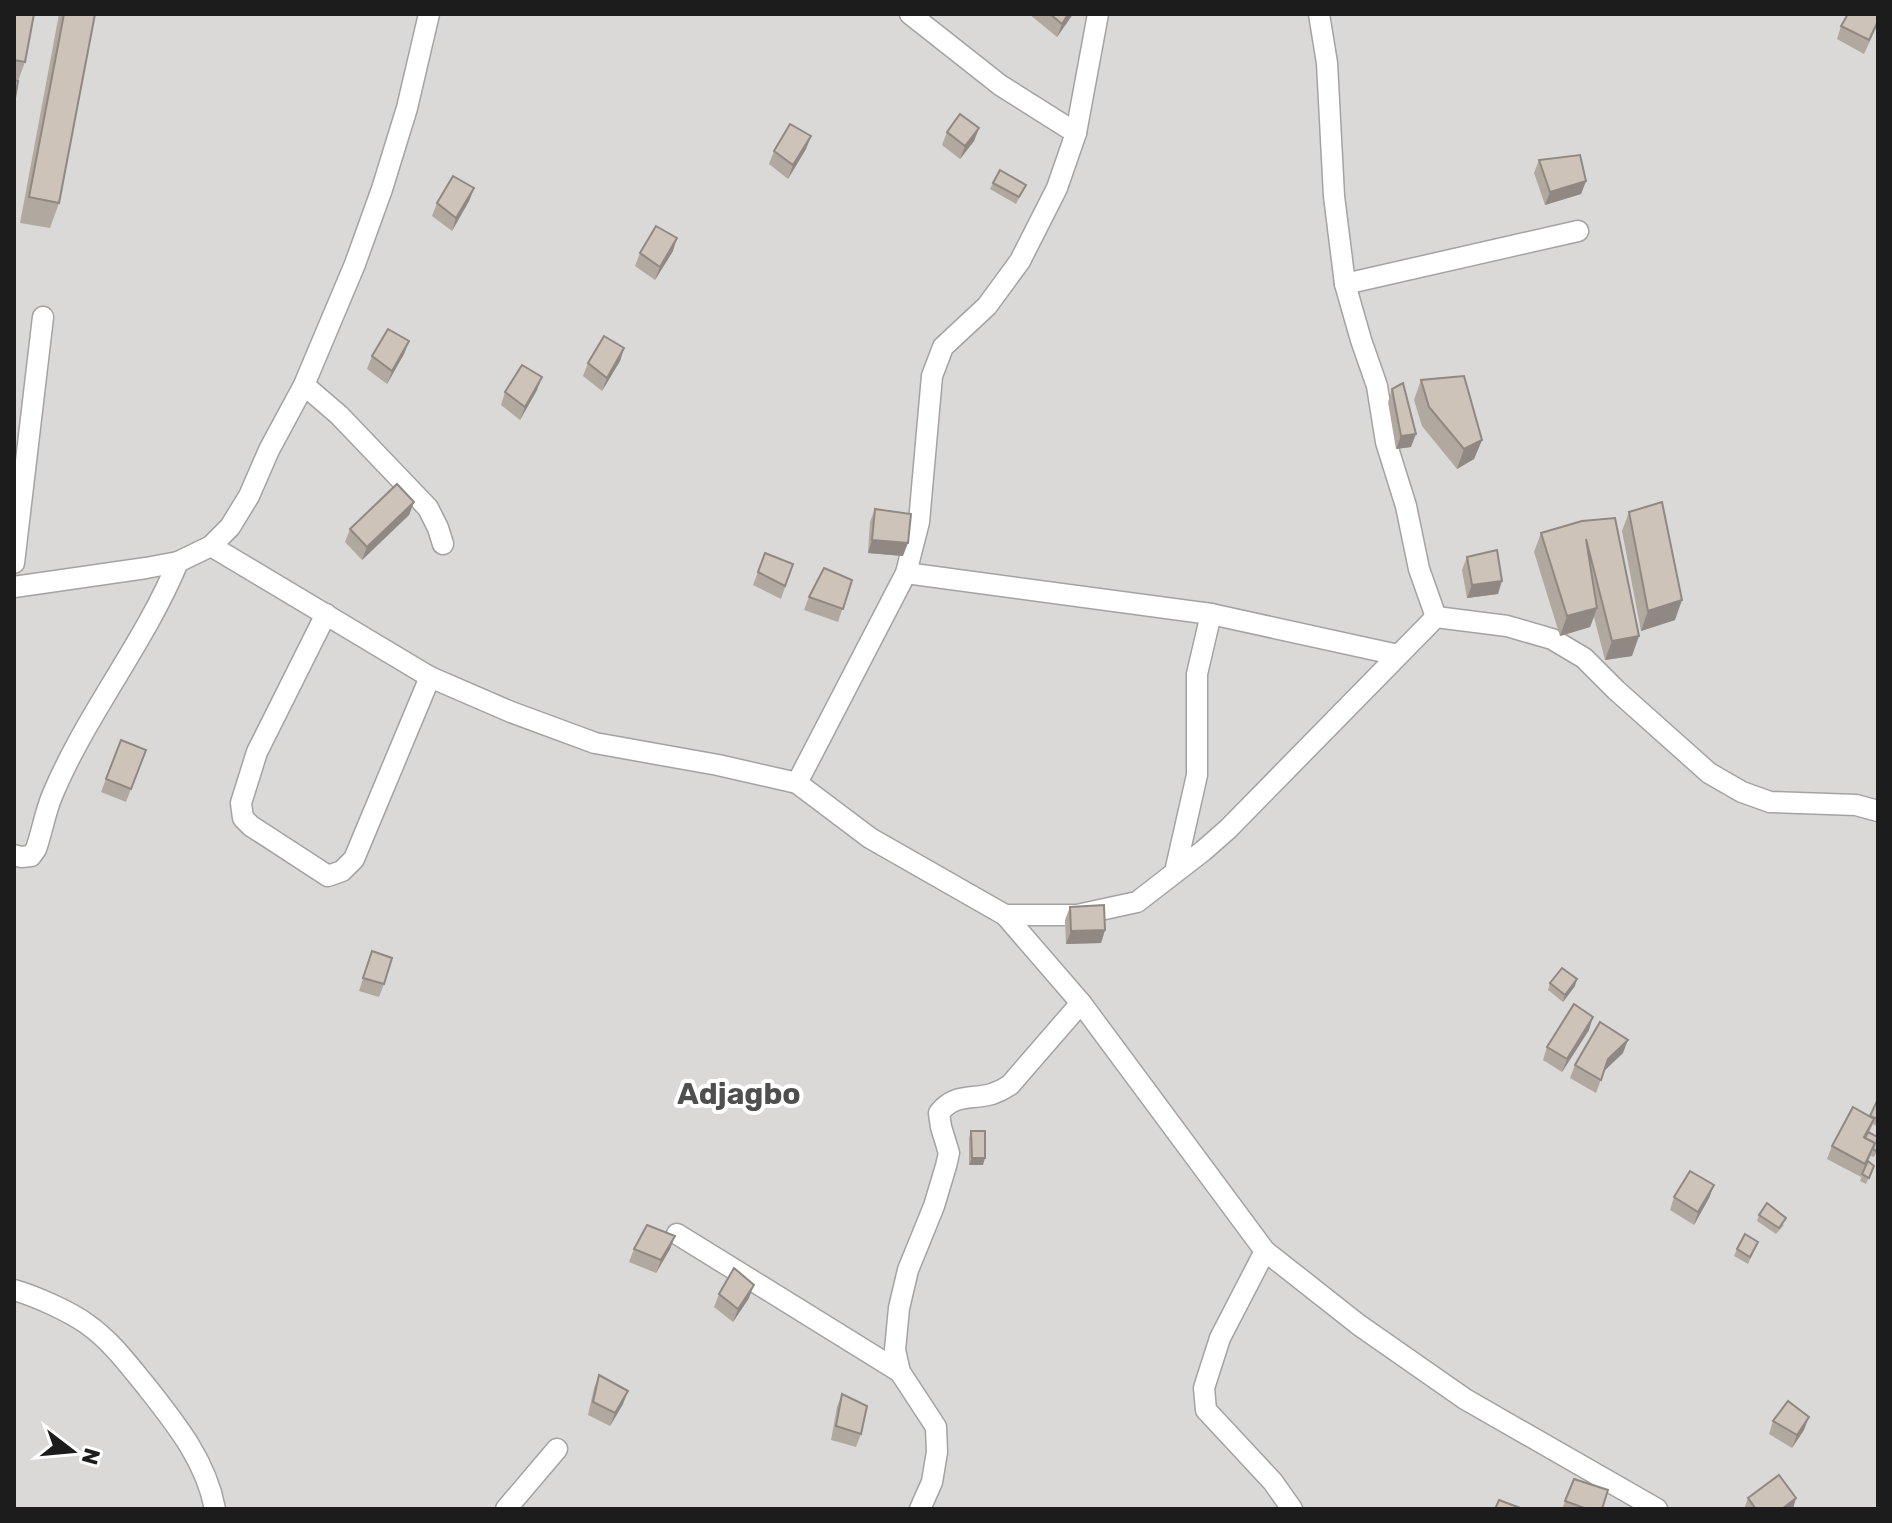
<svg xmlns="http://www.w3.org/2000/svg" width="1892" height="1523" font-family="Rubik,sans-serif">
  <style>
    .residential { fill: #dad9d8 }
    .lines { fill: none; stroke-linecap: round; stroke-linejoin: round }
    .minor-casing { stroke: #a3a3a3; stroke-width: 23 }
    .minor { stroke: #fff; stroke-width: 20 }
    .wall { fill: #b1a89f }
    .shaded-wall { fill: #908882 }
    .building { fill: #cec3b9; stroke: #908882; stroke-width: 2 }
    .labels { text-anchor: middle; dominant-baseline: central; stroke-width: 8; stroke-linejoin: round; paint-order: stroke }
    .quarter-label { font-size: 30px; font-weight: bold; fill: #4f4f4f; stroke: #fff }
  </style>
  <rect width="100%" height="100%" fill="#eeeae0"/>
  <rect class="residential" x="14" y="14" width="1864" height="1495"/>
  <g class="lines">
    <defs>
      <g id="minor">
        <path d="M 910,14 L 1000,85 L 1076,133"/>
        <path d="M 1319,14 L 1327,63 L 1334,196 L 1345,284 L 1361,340 L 1377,386 L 1386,442 L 1406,506 L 1419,569 L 1436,617"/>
        <path d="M 1345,284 L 1578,231"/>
        <path d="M 304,385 L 339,415 L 428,508 L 438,528 L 443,544"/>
        <path d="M 211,546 L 430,677 L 511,712 L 595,743 L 718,765 L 797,783 L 870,838 L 1005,915 L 1077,915 L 1137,902 L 1203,851 L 1228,829 L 1436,617 L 1507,626 L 1552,639 L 1584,658 L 1616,690 L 1709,773 L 1742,792 L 1770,802 L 1856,805 L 1878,811"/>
        <path d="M 14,563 L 43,317"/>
        <path d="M 906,573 L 1211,614 L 1398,655"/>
        <path d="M 14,587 L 146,568 L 178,562 L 211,546 L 230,527 L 249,496 L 269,450 L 304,385 L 355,264 L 382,189 L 407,108 L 429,14"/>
        <path d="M 326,614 L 257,752 L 241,803 L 243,818 L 251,826 L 328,876 L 342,871 L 354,859 L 430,677"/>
        <path d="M 797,783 L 906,573 L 919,522 L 932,376 L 943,347 L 987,306 L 1020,261 L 1057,188 L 1076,133 L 1098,14"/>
        <path d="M 14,855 L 21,857 L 31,856 L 36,849 C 42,832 45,813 52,796 C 86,714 144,644 178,562"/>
        <path d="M 1175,872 L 1197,775 L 1197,674 L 1211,614"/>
        <path d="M 1005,915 L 1081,1003 L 1265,1251 L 1359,1325 L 1465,1399 L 1657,1509"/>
        <path d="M 677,1234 L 900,1372"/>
        <path d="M 1265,1251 L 1220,1338 L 1204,1388 L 1206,1410 L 1273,1482 L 1292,1509"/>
        <path d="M 14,1290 C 35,1296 69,1311 87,1324 C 111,1341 128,1364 146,1386 C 176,1424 206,1461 215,1509"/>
        <path d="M 506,1509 L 557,1449"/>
        <path d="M 920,1509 L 932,1482 L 937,1452 L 936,1427 L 900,1372 L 895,1350 L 899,1308 L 908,1270 L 934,1206 L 946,1166 L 949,1153 L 941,1127 L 939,1113 C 955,1093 970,1100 992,1094 C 998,1092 1004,1089 1010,1085 L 1081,1003"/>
      </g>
    </defs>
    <use href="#minor" class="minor-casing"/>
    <use href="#minor" class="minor"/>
  </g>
  <g class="wall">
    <path d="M 14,14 L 25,62 L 18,81 L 14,104 Z"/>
    <path d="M 59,14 L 95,14 L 59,203 L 50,228 L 20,223 Z"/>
    <path d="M 1029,14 L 1073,14 L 1057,37 Z"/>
    <path d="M 1878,14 L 1878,24 L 1864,54 L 1837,39 L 1841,26 Z"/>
    <path d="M 979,128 L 974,141 L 960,159 L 942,145 L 947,132 Z"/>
    <path d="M 811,136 L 806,149 L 788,179 L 769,164 L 774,151 Z"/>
    <path d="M 1539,160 L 1586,181 L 1581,194 L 1545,205 L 1534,173 Z"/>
    <path d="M 993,183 L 1026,185 L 1016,204 L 990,189 Z"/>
    <path d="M 474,188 L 469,201 L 452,231 L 432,216 L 437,203 Z"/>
    <path d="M 673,251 L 655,280 L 635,266 L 640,253 Z"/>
    <path d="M 409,341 L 404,354 L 387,384 L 367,369 L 372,356 Z"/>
    <path d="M 624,348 L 620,361 L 602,391 L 583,376 L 588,363 Z"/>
    <path d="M 1421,380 L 1482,440 L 1474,459 L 1457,469 L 1422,426 L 1414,400 Z"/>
    <path d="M 1392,389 L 1411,447 L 1396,449 L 1388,402 Z"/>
    <path d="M 537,390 L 520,420 L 501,405 L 505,392 Z"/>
    <path d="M 414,502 L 409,515 L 362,560 L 345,542 L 350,529 Z"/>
    <path d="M 875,509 L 903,556 L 868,553 L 870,522 Z"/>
    <path d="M 1629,512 L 1675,620 L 1641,631 L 1622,531 Z"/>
    <path d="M 1582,521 L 1632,656 L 1605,660 L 1594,617 L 1590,627 L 1560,636 L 1534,552 L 1541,533 Z"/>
    <path d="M 765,553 L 793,564 L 781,599 L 753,585 Z"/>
    <path d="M 1467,557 L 1498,594 L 1467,598 L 1462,570 Z"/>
    <path d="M 852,580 L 838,622 L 804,610 L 809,597 Z"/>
    <path d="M 121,740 L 146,750 L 126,802 L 101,792 Z"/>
    <path d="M 1070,907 L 1105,930 L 1101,943 L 1066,944 L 1065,920 Z"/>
    <path d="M 372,951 L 384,984 L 379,997 L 359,991 Z"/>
    <path d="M 1550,983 L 1575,986 L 1563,1002 L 1548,990 Z"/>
    <path d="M 1589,1030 L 1562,1072 L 1543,1060 L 1547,1047 Z"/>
    <path d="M 1623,1053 L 1604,1071 L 1596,1093 L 1570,1078 L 1575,1065 Z"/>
    <path d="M 1878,1101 L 1878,1127 L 1873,1124 L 1869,1133 L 1878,1137 L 1878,1149 L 1874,1157 L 1871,1156 L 1868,1161 L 1874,1166 L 1866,1184 L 1860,1181 L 1863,1172 L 1861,1177 L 1827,1159 L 1832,1146 L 1870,1117 Z"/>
    <path d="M 971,1131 L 983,1165 L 969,1165 L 969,1138 Z"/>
    <path d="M 1714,1185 L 1709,1198 L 1694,1225 L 1670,1210 L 1674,1197 Z"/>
    <path d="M 1759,1215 L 1784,1225 L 1776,1234 L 1757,1221 Z"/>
    <path d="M 675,1236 L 670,1249 L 656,1273 L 629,1262 L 634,1249 Z"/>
    <path d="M 1758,1242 L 1748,1264 L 1734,1256 L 1737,1249 Z"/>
    <path d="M 719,1294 L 749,1298 L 733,1322 L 714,1307 Z"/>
    <path d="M 599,1375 L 623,1404 L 610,1426 L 588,1415 L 594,1388 Z"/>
    <path d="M 842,1394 L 861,1434 L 856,1447 L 831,1440 L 837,1407 Z"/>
    <path d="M 1773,1421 L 1804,1430 L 1792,1448 L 1769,1434 Z"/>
    <path d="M 1574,1479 L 1602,1509 L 1562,1509 Z"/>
    <path d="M 1748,1498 L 1793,1509 L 1744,1509 Z"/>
  </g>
  <g class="shaded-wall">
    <path d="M 1068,14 L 1073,14 L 1057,37 L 1062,24 Z"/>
    <path d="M 979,128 L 974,141 L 960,159 L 965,146 Z"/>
    <path d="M 811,136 L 806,149 L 788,179 L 793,165 Z"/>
    <path d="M 1586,181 L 1581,194 L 1545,205 L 1550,192 Z"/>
    <path d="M 474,188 L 469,201 L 452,231 L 456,218 Z"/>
    <path d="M 677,238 L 673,251 L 655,280 L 660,267 Z"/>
    <path d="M 409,341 L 404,354 L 387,384 L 392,371 Z"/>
    <path d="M 624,348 L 620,361 L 602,391 L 607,378 Z"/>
    <path d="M 542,377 L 537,390 L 520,420 L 525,407 Z"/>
    <path d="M 1416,434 L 1411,447 L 1396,449 L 1401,436 Z"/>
    <path d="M 1482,440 L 1474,459 L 1457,469 L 1464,449 Z"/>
    <path d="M 414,502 L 409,515 L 362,560 L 367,547 Z"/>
    <path d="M 872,540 L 908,543 L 903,556 L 868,553 Z"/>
    <path d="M 1502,581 L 1498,594 L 1467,598 L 1472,585 Z"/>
    <path d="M 1682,600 L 1675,620 L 1641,631 L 1648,611 Z"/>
    <path d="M 1597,608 L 1590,627 L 1560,636 L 1567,616 Z"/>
    <path d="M 1639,636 L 1632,656 L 1605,660 L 1612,641 Z"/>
    <path d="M 1105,930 L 1101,943 L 1066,944 L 1071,931 Z"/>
    <path d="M 1577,979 L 1575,986 L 1563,1002 L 1565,995 Z"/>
    <path d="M 1593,1017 L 1589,1030 L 1562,1072 L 1567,1059 Z"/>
    <path d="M 1628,1040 L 1623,1053 L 1603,1072 L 1608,1059 Z"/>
    <path d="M 972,1158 L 985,1158 L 983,1165 L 969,1165 Z"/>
    <path d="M 1714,1185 L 1709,1198 L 1694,1225 L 1698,1212 Z"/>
    <path d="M 675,1236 L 670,1249 L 656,1273 L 661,1260 Z"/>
    <path d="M 754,1285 L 749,1298 L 733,1322 L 738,1309 Z"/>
    <path d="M 628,1391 L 623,1404 L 610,1426 L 615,1413 Z"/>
    <path d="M 1809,1417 L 1804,1430 L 1792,1448 L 1797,1435 Z"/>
    <path d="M 1796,1498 L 1793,1509 L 1782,1509 Z"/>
  </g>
  <g class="building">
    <path d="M 14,14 L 34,14 L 25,62 L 14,60 Z"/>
    <path d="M 64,14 L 95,14 L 59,203 L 29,197 Z"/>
    <path d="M 1050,14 L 1068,14 L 1062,24 Z"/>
    <path d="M 1848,14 L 1878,14 L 1878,21 L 1869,40 L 1841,26 Z"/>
    <path d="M 14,80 L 18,81 L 14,104 Z"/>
    <path d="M 960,114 L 979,128 L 965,146 L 947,132 Z"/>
    <path d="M 790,124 L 811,136 L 793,165 L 774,151 Z"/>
    <path d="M 1580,155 L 1586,181 L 1550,192 L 1539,160 Z"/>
    <path d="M 1000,170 L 1026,185 L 1019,197 L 993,183 Z"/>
    <path d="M 453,176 L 474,188 L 456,218 L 437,203 Z"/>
    <path d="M 656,226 L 677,238 L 660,267 L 640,253 Z"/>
    <path d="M 388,329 L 409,341 L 392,371 L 372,356 Z"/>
    <path d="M 604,336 L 624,348 L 607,378 L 588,363 Z"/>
    <path d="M 522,365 L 542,377 L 525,407 L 505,392 Z"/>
    <path d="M 1464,376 L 1482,440 L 1464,449 L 1429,407 L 1421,380 Z"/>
    <path d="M 1403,383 L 1416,434 L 1401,436 L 1392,389 Z"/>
    <path d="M 397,484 L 414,502 L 367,547 L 350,529 Z"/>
    <path d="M 1662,502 L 1682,600 L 1648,611 L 1629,512 Z"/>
    <path d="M 875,509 L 911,514 L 908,543 L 872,540 Z"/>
    <path d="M 1615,518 L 1639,636 L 1612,641 L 1586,539 L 1597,608 L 1567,616 L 1541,533 L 1582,521 Z"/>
    <path d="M 1497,550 L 1502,581 L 1472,585 L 1467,557 Z"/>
    <path d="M 765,553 L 793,564 L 785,586 L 758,572 Z"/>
    <path d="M 824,568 L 852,580 L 843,609 L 809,597 Z"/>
    <path d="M 121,740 L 146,750 L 131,789 L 106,779 Z"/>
    <path d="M 1104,905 L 1105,930 L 1071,931 L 1070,907 Z"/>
    <path d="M 372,951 L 392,958 L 384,984 L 363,978 Z"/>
    <path d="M 1562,968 L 1577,979 L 1565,995 L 1550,983 Z"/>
    <path d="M 1574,1004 L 1593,1017 L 1567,1059 L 1547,1047 Z"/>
    <path d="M 1600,1022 L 1628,1040 L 1608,1059 L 1601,1080 L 1575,1065 Z"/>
    <path d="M 1877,1101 L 1878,1101 L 1878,1119 L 1870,1116 Z"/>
    <path d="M 1853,1107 L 1874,1119 L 1864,1137 L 1875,1143 L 1865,1164 L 1832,1146 Z"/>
    <path d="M 971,1131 L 985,1131 L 985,1158 L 972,1158 Z"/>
    <path d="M 1868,1132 L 1878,1137 L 1878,1147 L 1876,1151 L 1873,1149 L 1875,1143 L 1865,1138 Z"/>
    <path d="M 1868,1161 L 1874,1166 L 1869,1178 L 1862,1174 Z"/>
    <path d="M 1690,1171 L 1714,1185 L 1698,1212 L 1674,1197 Z"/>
    <path d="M 1767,1203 L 1786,1218 L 1779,1228 L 1759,1215 Z"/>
    <path d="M 647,1225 L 675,1236 L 661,1260 L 634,1249 Z"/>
    <path d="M 1745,1234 L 1758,1242 L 1750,1257 L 1737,1249 Z"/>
    <path d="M 734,1268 L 754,1285 L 738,1309 L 719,1294 Z"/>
    <path d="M 599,1375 L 628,1391 L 615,1413 L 593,1402 Z"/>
    <path d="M 842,1394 L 867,1406 L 861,1434 L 836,1426 Z"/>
    <path d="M 1788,1401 L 1809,1417 L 1797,1435 L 1773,1421 Z"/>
    <path d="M 1779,1475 L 1796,1498 L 1782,1509 L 1756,1509 L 1748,1498 Z"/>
    <path d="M 1574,1479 L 1608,1490 L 1602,1509 L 1587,1509 L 1565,1501 Z"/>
    <path d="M 1499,1500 L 1523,1509 L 1495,1509 Z"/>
  </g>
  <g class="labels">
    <g class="quarter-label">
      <text x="739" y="1094">Adjagbo</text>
    </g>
  </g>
  <rect width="1892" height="1523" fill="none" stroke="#1c1c1c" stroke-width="32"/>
  <g transform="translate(72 1451) rotate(106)" stroke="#ffffff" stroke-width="6" paint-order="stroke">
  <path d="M0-6L14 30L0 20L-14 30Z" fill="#1c1c1c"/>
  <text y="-12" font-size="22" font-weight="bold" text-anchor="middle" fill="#1c1c1c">N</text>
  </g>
</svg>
